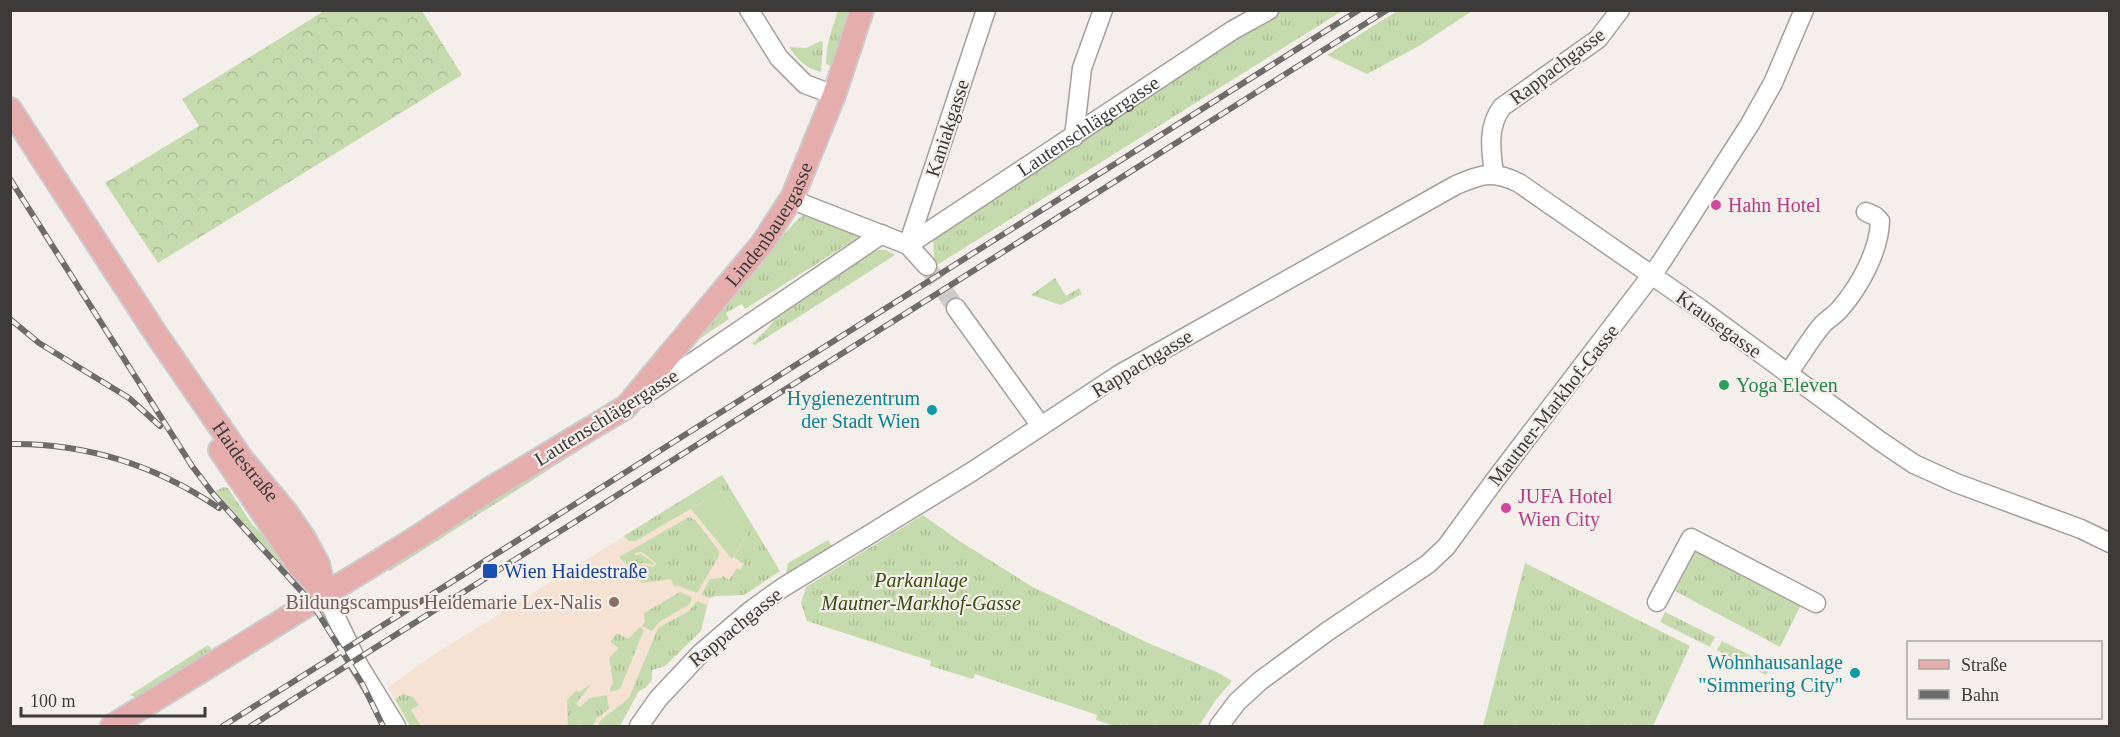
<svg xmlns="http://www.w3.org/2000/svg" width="2120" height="737" font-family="'Times New Roman',serif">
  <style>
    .education { fill: #f5e2d2 }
    .grass { fill: url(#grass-tufts) }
    .forest { fill: url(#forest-crowns) }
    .garden { fill: #c6dbad }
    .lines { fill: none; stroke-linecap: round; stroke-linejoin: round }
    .minor-tunnel { stroke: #cfcbc8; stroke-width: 18; stroke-dasharray: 18 9; stroke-linecap: butt }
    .minor-casing { stroke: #a49f9c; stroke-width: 21 }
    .major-casing { stroke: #cdcccc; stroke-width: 26 }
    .minor { stroke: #fff; stroke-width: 18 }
    .major { stroke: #e6adad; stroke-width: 22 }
    .rail-casing { stroke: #6e6c6a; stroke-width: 6 }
    .rail { stroke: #f4efeb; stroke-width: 4; stroke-dasharray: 11; stroke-linecap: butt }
    .hotel-dot { fill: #d1479c; stroke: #f4efeb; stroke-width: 2 }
    .leisure-dot { fill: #2e9e5b; stroke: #f4efeb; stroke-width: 2 }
    .culture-dot { fill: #0f9aa8; stroke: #f4efeb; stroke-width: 2 }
    .transit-dot { fill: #1a4fb4; stroke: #f4efeb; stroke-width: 2 }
    .education-dot { fill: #8d6e63; stroke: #f4efeb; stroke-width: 2 }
    .labels { text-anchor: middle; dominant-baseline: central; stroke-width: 4.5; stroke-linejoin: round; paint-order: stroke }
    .street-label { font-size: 20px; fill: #3d3b3a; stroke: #f4efeb }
    .hotel-label { font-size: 20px; fill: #b23c85; stroke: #f4efeb; text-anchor: start }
    .leisure-label { font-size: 20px; fill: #27864d; stroke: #f4efeb; text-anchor: start }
    .culture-label { font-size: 20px; fill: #0d838f; stroke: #f4efeb; text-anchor: end }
    .transit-label { font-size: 20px; fill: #164399; stroke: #f4efeb; text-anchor: start }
    .park-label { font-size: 20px; font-style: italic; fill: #384e0f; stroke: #f4efeb }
    .education-label { font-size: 20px; fill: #785e54; stroke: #f4efeb; text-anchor: end }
  </style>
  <defs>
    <pattern id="grass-tufts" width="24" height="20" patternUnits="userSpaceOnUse" patternTransform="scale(1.5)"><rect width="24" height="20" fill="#c6dbad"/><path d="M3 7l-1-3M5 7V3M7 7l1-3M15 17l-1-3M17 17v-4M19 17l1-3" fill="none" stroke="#abbd96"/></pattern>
    <pattern id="forest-crowns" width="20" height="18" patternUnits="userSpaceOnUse" patternTransform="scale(1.5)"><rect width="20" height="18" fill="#c6dbad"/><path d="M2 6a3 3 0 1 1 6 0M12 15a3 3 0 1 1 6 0" fill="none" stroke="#abbd96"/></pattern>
  </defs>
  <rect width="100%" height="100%" fill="#f4efeb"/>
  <path class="education" d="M 722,475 L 780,571 L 744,595 L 716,596 L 710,598 L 701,631 L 665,666 L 652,670 L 652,680 L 645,688 L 639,691 L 619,726 L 410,726 L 388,687 L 435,654 Z"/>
  <g class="grass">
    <path d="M 838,11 L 851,11 L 832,66 L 826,64 C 826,45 832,28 838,11 Z"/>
    <path d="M 1281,11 L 1342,11 L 934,267 L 933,235 L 1235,35 Z"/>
    <path d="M 1397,11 L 1472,11 L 1419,46 L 1367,74 L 1327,55 Z"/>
    <path d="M 821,41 L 823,42 L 821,72 C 807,69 797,59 789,47 L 806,48 Z"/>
    <path d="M 803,215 L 858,235 L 859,237 L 745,309 L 742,304 L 726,313 L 729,319 L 687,347 L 686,346 L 795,222 Z"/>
    <path d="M 878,250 L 886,250 L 895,255 L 755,345 L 752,344 L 768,328 L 784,307 L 866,252 L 869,255 Z"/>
    <path d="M 1055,278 L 1066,296 L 1079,288 L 1082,294 L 1061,305 L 1031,295 Z"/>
    <path d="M 589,443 L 586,446 L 390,571 L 388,569 L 392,564 L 565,454 Z"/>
    <path d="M 722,475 L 780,571 L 744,595 L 716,596 L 710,598 L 701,595 L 710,579 L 721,578 L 723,576 L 729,580 L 737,568 L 740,570 L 744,564 L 734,557 L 747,534 L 721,491 L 636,541 L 629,541 L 624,536 Z"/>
    <path d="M 224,487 L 228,488 L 252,524 L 267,539 L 289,569 L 287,571 L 215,491 Z"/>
    <path d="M 923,515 L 958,540 L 1031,586 L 1146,642 L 1217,672 L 1232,681 L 1215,701 L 1199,726 L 1115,726 L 1096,720 L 1097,715 L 975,674 L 973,679 L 930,666 L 931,661 L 807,621 L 801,603 L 806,587 Z"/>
    <path d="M 689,517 L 695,520 L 719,551 L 719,556 L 697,593 L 678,586 L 674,586 L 671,579 L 641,583 L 639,576 L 633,570 L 642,565 L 654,567 L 656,563 L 642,552 L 635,553 L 635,555 L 641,554 L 654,563 L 653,565 L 642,563 L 631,569 L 626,564 L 626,561 L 624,562 L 619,557 Z"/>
    <path d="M 828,540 L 832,546 L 831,549 L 818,558 L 815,556 L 795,568 L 796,572 L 788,577 L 786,574 L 788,563 Z"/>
    <path d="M 1697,549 L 1801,605 L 1780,647 L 1675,591 Z"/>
    <path d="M 1525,563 L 1690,646 L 1653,726 L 1483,726 Z"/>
    <path d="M 680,592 L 692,597 L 690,604 L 659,622 L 652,631 L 642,626 L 645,622 L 644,613 Z"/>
    <path d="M 697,601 L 707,605 L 701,631 L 665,666 L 652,670 L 652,680 L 645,688 L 639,691 L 620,726 L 598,726 L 600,721 L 629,698 L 658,628 L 689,611 Z"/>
    <path d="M 1665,612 L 1715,637 L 1710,647 L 1660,622 Z"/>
    <path d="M 640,627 L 644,630 L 620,689 L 611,692 L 610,689 L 613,682 L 609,658 L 619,648 L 610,642 L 617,633 L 628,639 Z"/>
    <path d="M 1722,641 L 1771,666 L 1766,675 L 1717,650 Z"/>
    <path d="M 208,645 L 212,649 L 207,656 L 137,698 L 130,695 Z"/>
    <path d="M 591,684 L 576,704 L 580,707 L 590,698 L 607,695 L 609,709 L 596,719 L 593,726 L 568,726 L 567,700 L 576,691 L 579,692 Z"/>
    <path d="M 403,694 L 413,697 L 419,705 L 411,710 L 421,726 L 410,726 L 395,699 Z"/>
  </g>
  <path class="forest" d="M 324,11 L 422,11 L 462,75 L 158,263 L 105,183 L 199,126 L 182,99 Z"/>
  <path class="garden" d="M 721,491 L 747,534 L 732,559 L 691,509 Z"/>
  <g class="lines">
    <path class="minor-tunnel" d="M 927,266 L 956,308"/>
    <defs>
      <g id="minor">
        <path d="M 749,10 L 779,58 L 805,84 L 834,95"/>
        <path d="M 1074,137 L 1082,68 L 1103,10"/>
        <path d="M 1494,174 C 1491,150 1487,127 1502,107 L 1598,39 L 1620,10"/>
        <path d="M 793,196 L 803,204 L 908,245 L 927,266"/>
        <path id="s1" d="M 908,245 L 1233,30 L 1269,10"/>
        <path d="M 908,245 L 986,10"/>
        <path d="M 956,308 L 1041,426"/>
        <path d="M 1788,374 C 1799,358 1810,339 1823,324 C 1828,319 1835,315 1840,309 C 1860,286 1879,251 1880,221 L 1875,216 L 1866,212"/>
        <path d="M 640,398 L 882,234"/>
        <path d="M 325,594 L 359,666 L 396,726"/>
        <path d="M 1657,602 L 1691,538 L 1816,603"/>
        <path d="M 639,726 L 658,699 L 701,653 L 750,611 L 782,588 L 973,471 L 1120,374 L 1456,185 C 1481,174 1494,170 1519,183 L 1699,308 L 1880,441 L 1914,464 L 1956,483 L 2081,529 L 2110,543"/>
        <path d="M 1219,726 L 1237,702 L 1260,681 L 1328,631 L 1428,564 L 1446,547 L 1495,480 L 1660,264 L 1750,124 L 1773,83 L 1804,10"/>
      </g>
      <g id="major">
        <path id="s2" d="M 10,109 L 156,334 L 242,459 L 286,512 L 304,538 L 318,564 L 325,594"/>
        <path d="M 220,450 L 299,566 L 325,594"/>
        <path id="s3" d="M 112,726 L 416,538 L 490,489 L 626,407 L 762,244 L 793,196 L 834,95 L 862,10"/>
      </g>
    </defs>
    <use href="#minor" class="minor-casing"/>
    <use href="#major" class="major-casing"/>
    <use href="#minor" class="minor"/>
    <use href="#major" class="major"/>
    <defs>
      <g id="rail">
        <path d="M 10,179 L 192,466 L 214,495 L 311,602 L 363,685 L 383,726"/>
        <path d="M 10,319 L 39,343 L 129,398 L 160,426"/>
        <path d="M 10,444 C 87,443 157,466 219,508"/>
        <path d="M 223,726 L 1359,10"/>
        <path d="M 251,726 L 1387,10"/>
      </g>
    </defs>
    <use href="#rail" class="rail-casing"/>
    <use href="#rail" class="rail"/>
  </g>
  <g class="hotel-dot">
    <circle cx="1716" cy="205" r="6"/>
    <circle cx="1506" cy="508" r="6"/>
  </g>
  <circle class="leisure-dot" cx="1724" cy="385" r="6"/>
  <g class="culture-dot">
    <circle cx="932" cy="410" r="6"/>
    <circle cx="1855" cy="673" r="6"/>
  </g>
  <rect class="transit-dot" x="482" y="563" width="16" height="16" rx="3"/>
  <circle class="education-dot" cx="614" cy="602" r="6"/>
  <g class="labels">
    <g class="street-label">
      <text transform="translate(1557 66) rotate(-37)">Rappachgasse</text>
      <text stroke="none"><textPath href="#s1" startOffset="216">Lautenschlägergasse</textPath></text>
      <text transform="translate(947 128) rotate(-72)">Kaniakgasse</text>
      <text stroke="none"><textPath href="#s3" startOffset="838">Lindenbauergasse</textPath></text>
      <text transform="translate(1719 324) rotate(36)">Krausegasse</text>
      <text transform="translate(1142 363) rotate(-31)">Rappachgasse</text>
      <text transform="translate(1553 405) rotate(-52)">Mautner-Markhof-Gasse</text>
      <text transform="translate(606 417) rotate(-32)">Lautenschlägergasse</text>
      <text stroke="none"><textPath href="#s2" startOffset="424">Haidestraße</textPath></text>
      <text transform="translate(735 627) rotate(-39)">Rappachgasse</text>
    </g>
    <g class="hotel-label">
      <text x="1728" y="205">Hahn Hotel</text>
      <text x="1518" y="496">JUFA Hotel<tspan x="1518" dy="23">Wien City</tspan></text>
    </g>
    <g class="leisure-label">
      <text x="1736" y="385">Yoga Eleven</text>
    </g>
    <g class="culture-label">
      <text x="920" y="398">Hygienezentrum<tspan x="920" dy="23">der Stadt Wien</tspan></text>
      <text x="1843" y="662">Wohnhausanlage<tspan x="1843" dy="23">"Simmering City"</tspan></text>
    </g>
    <g class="transit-label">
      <text x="504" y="571">Wien Haidestraße</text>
    </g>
    <g class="park-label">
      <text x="921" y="580">Parkanlage<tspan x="921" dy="23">Mautner-Markhof-Gasse</tspan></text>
    </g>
    <g class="education-label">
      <text x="602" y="602">Bildungscampus Heidemarie Lex-Nalis</text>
    </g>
  </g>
  <rect width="2120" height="737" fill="none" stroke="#3d3b3a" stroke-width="24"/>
  <rect x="1907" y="641" width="195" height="78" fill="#f4efeb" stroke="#aba7a4" stroke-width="1.5"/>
  <rect x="1919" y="660" width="30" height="9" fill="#e6adad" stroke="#aba7a4" stroke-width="1.5"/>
  <text x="1961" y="671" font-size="18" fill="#3d3b3a">Straße</text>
  <rect x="1919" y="690" width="30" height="9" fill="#6e6c6a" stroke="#aba7a4" stroke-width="1.5"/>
  <text x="1961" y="701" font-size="18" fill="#3d3b3a">Bahn</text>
  <path d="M21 707v9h184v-9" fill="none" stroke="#3d3b3a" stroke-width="3"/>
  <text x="30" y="707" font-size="18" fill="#3d3b3a" stroke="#f4efeb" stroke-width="4.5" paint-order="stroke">100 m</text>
</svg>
